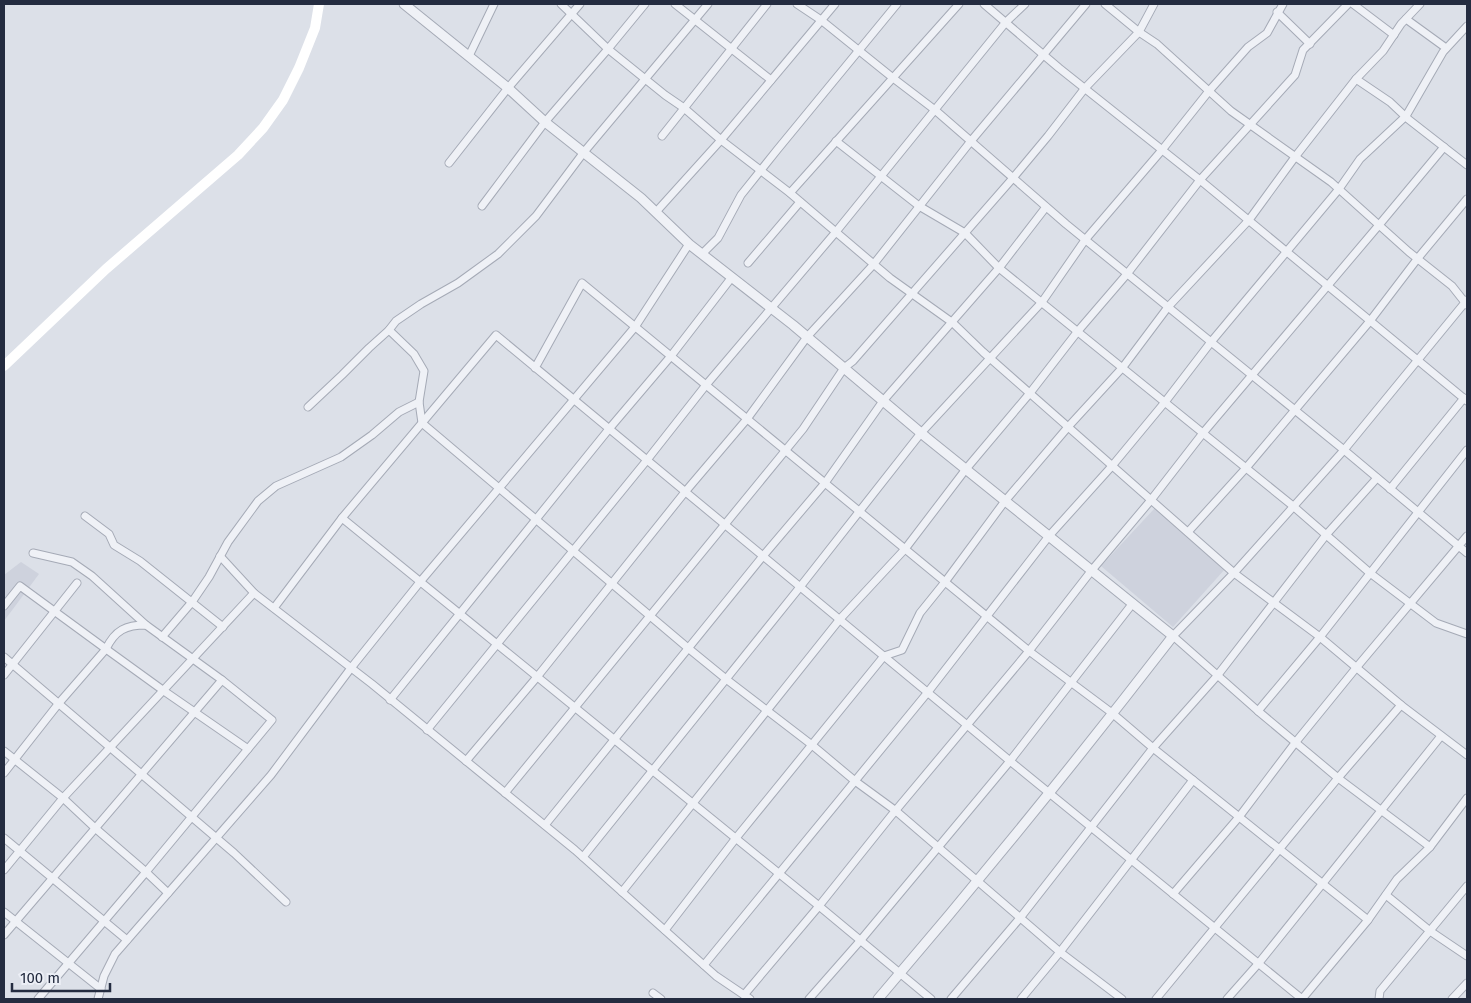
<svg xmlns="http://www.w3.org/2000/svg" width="1471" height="1003" font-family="'Fira Sans',sans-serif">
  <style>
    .built { fill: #ced2dd }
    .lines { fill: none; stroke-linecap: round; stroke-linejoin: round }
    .minor-casing { stroke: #a5aab6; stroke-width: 9 }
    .tertiary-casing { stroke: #a5aab6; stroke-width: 11 }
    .minor { stroke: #eff1f6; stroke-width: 7 }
    .tertiary { stroke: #eff1f6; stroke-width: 9 }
    .secondary { stroke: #fff; stroke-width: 10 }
  </style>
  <rect width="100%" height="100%" fill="#dce0e8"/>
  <g class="built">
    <path d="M 1155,508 L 1225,569 L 1173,627 L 1101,566 Z"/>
    <path d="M 21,562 L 39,574 L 4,621 L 4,575 Z"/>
  </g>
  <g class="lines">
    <defs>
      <g id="minor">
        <path d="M 561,4 L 608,49 L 665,95 L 684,108 L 721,140 L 790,193 L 890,278 L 953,323 L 983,352 L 1234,573 L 1320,637 L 1401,705 L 1467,755"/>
        <path d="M 675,4 L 771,80"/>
        <path d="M 797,4 L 821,20 L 893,78 L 935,110 L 1066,224 L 1344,450 L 1467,553"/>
        <path d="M 984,4 L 1059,68 L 1200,180 L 1467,401"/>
        <path d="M 1105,4 L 1139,32 L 1157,44 L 1231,111 L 1331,182 L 1409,252 L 1452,286 L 1467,305"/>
        <path d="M 1353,4 L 1394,35"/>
        <path d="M 1277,12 L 1310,44"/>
        <path d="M 1406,19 L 1446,48"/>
        <path d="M 469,56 L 494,4"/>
        <path d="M 1356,79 L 1390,102 L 1408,119 L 1467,165"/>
        <path d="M 662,136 L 767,4"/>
        <path d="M 836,141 L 919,206 L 965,233 L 999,268 L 1293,506 L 1370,573 L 1436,623 L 1467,634"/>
        <path d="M 449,163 L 508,88 L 580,4"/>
        <path d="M 790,193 L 959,4"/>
        <path d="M 482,206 L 545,122 L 608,49 L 645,4"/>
        <path d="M 656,212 L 721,140 L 835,4"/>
        <path d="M 702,254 L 718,238 L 741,195 L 777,150 L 897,4"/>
        <path d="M 748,263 L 800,202"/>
        <path d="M 389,330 L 414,354 L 424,371 L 419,402 L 422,423 L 688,648 L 726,679 L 812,745 L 855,781 L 896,811 L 1060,952 L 1122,999"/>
        <path d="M 308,407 L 342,375 L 369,348 L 389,330 L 396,321 L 421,304 L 458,283 L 498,254 L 536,216 L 584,152 L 708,4"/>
        <path d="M 1390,489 L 1464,398"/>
        <path d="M 85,516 L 109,534 L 114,545 L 140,561 L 223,627"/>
        <path d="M 342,518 L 496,335 L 967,725 L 1010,761 L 1302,999 L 1368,920 L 1153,748 L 1112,713 L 1029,651 L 582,283 L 535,368"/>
        <path d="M 1188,532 L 1246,468 L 1370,321 L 1418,258 L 1467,199"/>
        <path d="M 33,553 L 72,562 L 92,576 L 146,625"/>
        <path d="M 220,556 L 254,593"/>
        <path d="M 4,606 L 20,586 L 106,649 C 115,630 126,625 146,625 L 222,680 L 4,935"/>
        <path d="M 274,608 L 342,518 L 819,906 L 931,999"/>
        <path d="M 162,637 L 192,602 L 209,577 L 228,542 L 258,501 L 276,486 L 341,457 L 372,435 L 399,412 L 419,402"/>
        <path d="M 4,657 L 234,853 L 286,902"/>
        <path d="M 4,675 L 77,583"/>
        <path d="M 390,700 L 609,429 L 671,356 L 732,277"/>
        <path d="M 1258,711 L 1320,637 L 1467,450"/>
        <path d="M 427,730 L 647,460 L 706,385 L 835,233 L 1006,22 L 1025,4"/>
        <path d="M 4,751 L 63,798 L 95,828 L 146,872 L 38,999"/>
        <path d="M 466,761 L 537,677 L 685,492 L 747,419 L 807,337 L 873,265 L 971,141 L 1086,4"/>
        <path d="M 4,773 L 59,703 L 106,649 L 164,691 L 248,749"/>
        <path d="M 505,793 L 803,429 L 844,368 L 853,361 L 1013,178 L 1048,136 L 1085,88 L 1139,32 L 1154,4"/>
        <path d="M 545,825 L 763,556 L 825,483 L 883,401 L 999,268 L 1046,207"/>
        <path d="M 4,838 L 127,940"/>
        <path d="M 1430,847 L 1338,778 L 1258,711 L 1173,636 L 1234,573 L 1344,450 L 1467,300"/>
        <path d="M 583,857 L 800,587 L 921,433 L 1042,302 L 1085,240 L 1162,150 L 1209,91 L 1248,47 L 1267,33 L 1283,4"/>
        <path d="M 4,870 L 63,798 L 254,593 L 372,684 L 575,850 L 716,976 L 750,999"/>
        <path d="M 622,892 L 840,619 L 905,549 L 966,469 L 1030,393 L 1078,331 L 1127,274 L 1200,180 L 1295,75 L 1303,50 L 1348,4"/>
        <path d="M 168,893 L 146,872 L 272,720 L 222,680"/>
        <path d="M 1173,894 L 1239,817 L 1295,743 L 1356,668 L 1467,536"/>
        <path d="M 1386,895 L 1430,931 L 1467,956"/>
        <path d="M 4,912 L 101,989"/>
        <path d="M 1368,920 L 1397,879 L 1430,847 L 1467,798"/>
        <path d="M 665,930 L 736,838 L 884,656 L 902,650 L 920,613 L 945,582 L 1005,501 L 1068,427 L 1123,367 L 1168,307 L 1249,220 L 1295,157 L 1356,79 L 1383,51 L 1401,24 L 1420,4"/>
        <path d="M 704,965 L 928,692 L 1049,536 L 1112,466 L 1165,402 L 1211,342 L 1339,189 L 1360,159 L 1406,116 L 1443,52 L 1467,26"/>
        <path d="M 653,993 L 661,999"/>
        <path d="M 744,995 L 819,906 L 891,816 L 1029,651 L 1092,570 L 1151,500 L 1203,433 L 1379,225 L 1444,147"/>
        <path d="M 98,999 L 104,976 L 115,954 L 271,775 L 351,668 L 420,582 L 635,327 L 689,244"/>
        <path d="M 809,999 L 860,941 L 1010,761 L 1133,603"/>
        <path d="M 951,999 L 1020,918 L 1153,748 L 1217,676 L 1326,535 L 1377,478"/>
        <path d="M 1021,999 L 1060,952 L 1193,780"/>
        <path d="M 1156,999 L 1338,778 L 1401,705"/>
        <path d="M 1227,999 L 1258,964 L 1441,736"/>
        <path d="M 1379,999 L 1380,991 L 1467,886"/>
        <path d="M 1452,999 L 1467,983"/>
      </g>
      <path id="tertiary" d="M 404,4 L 508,88 L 545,122 L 641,198 L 689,244 L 793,325 L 927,438 L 1173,636 C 1078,759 979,881 878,999"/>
    </defs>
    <use href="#minor" class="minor-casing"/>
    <use href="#tertiary" class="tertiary-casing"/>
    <use href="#minor" class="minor"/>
    <use href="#tertiary" class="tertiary"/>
    <path class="secondary" d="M 4,366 L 106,269 L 238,155 L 263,128 L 283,100 L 299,68 L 315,28 L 319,4"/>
  </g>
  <rect width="1471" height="1003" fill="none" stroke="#242c40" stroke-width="10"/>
  <path d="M12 983v8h98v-8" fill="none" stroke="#242c40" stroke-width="2.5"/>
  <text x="20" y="983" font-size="15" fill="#242c40" stroke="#eceff6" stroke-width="4" paint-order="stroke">100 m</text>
</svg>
